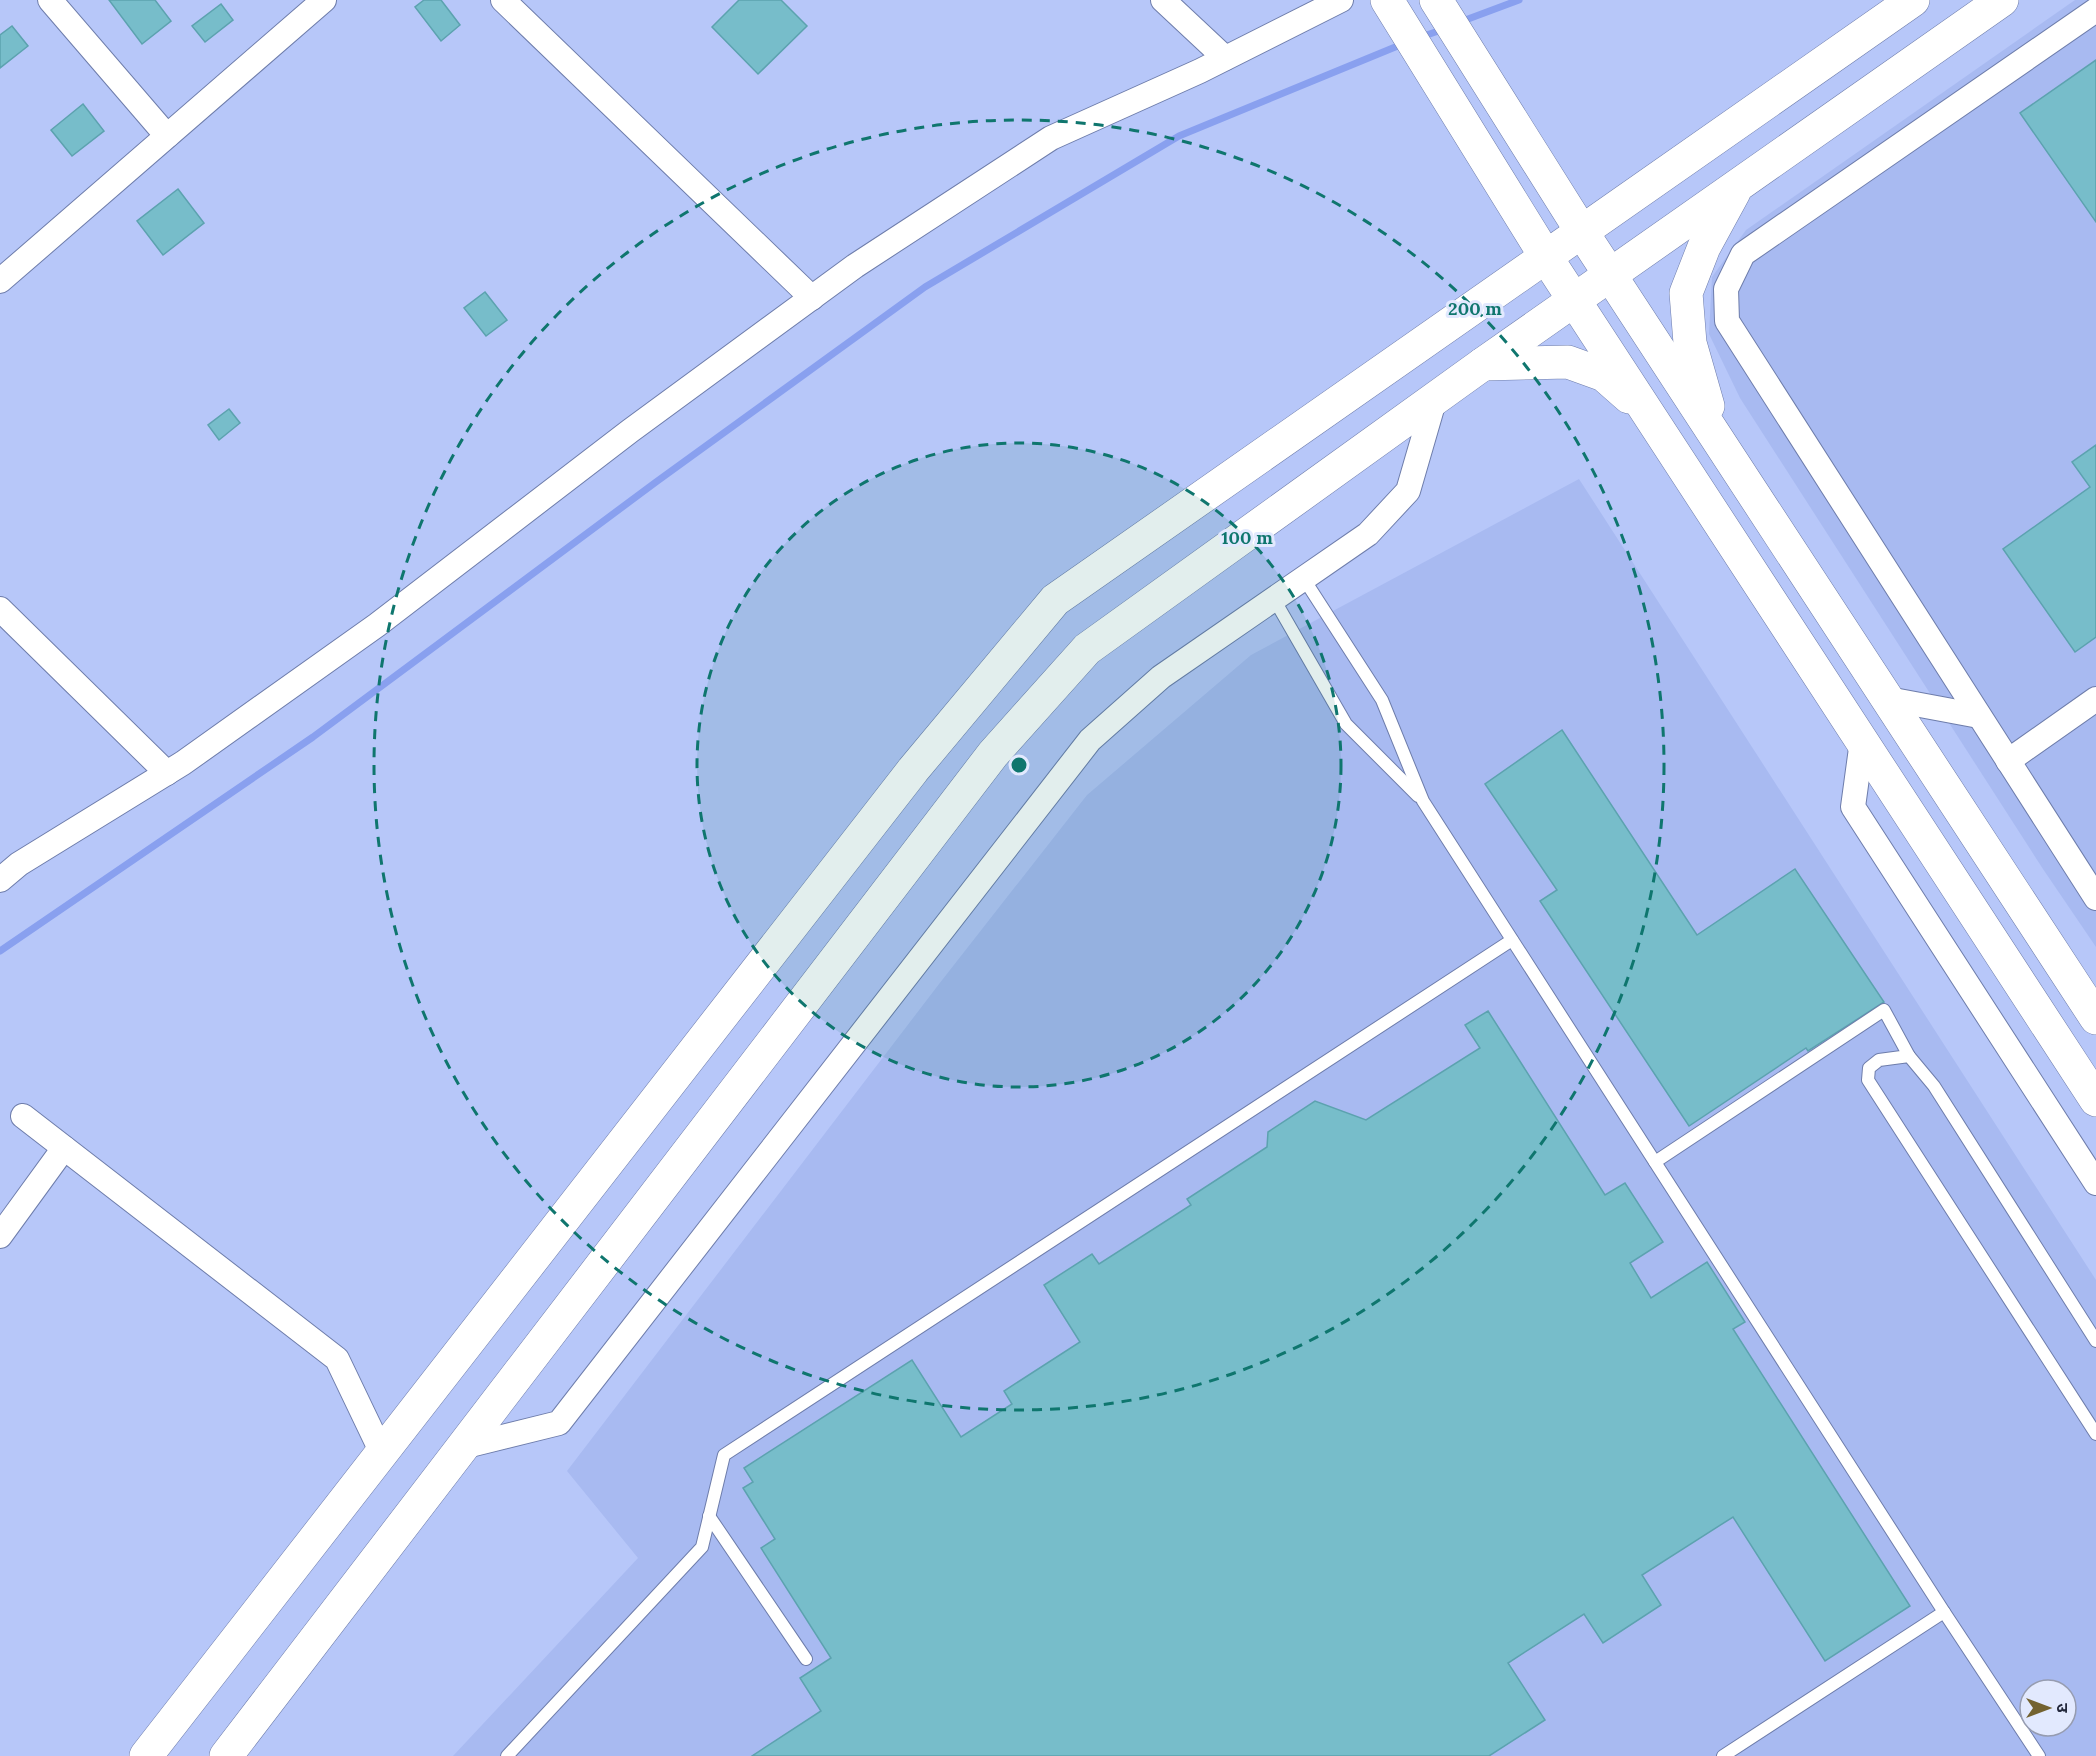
<svg xmlns="http://www.w3.org/2000/svg" width="2096" height="1756" font-family="Lora,'Noto Sans Devanagari',serif">
  <style>
    .built { fill: #a8baf1; fill-rule: evenodd }
    .lines { fill: none; stroke-linecap: round; stroke-linejoin: round }
    .stream { stroke: #89a0ef; stroke-width: 7 }
    .building { fill: #77bdca; stroke: #5ca2af; stroke-width: 1.5 }
    .lane-casing { stroke: #6e7dab; stroke-width: 14 }
    .street-casing { stroke: #6e7dab; stroke-width: 26 }
    .secondary-casing { stroke: #6e7dab; stroke-width: 34 }
    .lane { stroke: #fff; stroke-width: 12 }
    .street { stroke: #fff; stroke-width: 24 }
    .secondary { stroke: #fff; stroke-width: 33 }
    .ring { fill: none; stroke: #0f766e; stroke-width: 3; stroke-dasharray: 10 8 }
    .centre { fill: #0f766e; stroke: #e2e9fe; stroke-width: 3 }
    .ring-label { font-size: 18px; text-anchor: middle; font-weight: bold; fill: #0f766e; stroke: #e2e9fe; stroke-width: 6; stroke-linejoin: round; paint-order: stroke }
  </style>
  <rect width="100%" height="100%" fill="#b7c7f9"/>
  <g class="built">
    <path d="M 2075,0 L 2096,0 L 2096,947 L 2043,869 L 1740,398 L 1709,334 L 1712,277 L 1746,230 Z"/>
    <path d="M 1579,479 L 2096,1280 L 2096,1756 L 453,1756 L 638,1558 L 567,1471 L 939,984 L 1087,795 L 1251,655 ZM 2030,1690 L 2066,1690 L 2066,1726 L 2030,1726 Z"/>
  </g>
  <g class="lines">
    <g class="stream">
      <path d="M 1460,22 L 1519,0"/>
      <path d="M 1421,37 L 1444,29"/>
      <path d="M 0,951 L 313,737 L 656,482 L 925,287 L 1179,136 L 1405,43"/>
    </g>
  </g>
  <g class="building">
    <path d="M 109,0 L 155,0 L 171,21 L 142,44 Z"/>
    <path d="M 424,0 L 441,0 L 460,25 L 441,41 L 415,7 Z"/>
    <path d="M 739,0 L 781,0 L 807,26 L 758,74 L 712,27 Z"/>
    <path d="M 221,4 L 233,20 L 205,42 L 192,26 Z"/>
    <path d="M 12,26 L 28,46 L 0,68 L 0,35 Z"/>
    <path d="M 2096,60 L 2096,222 L 2020,113 Z"/>
    <path d="M 83,104 L 104,131 L 72,156 L 51,130 Z"/>
    <path d="M 178,189 L 204,223 L 163,255 L 137,221 Z"/>
    <path d="M 485,292 L 507,320 L 486,336 L 464,308 Z"/>
    <path d="M 229,409 L 240,423 L 219,440 L 208,425 Z"/>
    <path d="M 2096,445 L 2096,637 L 2075,652 L 2003,549 L 2090,487 L 2072,462 Z"/>
    <path d="M 1562,730 L 1697,935 L 1795,869 L 1884,1002 L 1808,1051 L 1806,1048 L 1689,1126 L 1540,901 L 1557,890 L 1485,784 Z"/>
    <path d="M 1488,1011 L 1605,1195 L 1625,1183 L 1663,1242 L 1630,1263 L 1651,1298 L 1707,1262 L 1745,1322 L 1733,1329 L 1910,1606 L 1825,1661 L 1733,1517 L 1642,1575 L 1661,1605 L 1603,1643 L 1584,1614 L 1508,1663 L 1545,1720 L 1489,1756 L 752,1756 L 821,1711 L 800,1678 L 831,1658 L 761,1548 L 775,1539 L 743,1488 L 753,1482 L 744,1468 L 912,1360 L 961,1437 L 1012,1404 L 1004,1391 L 1080,1342 L 1044,1285 L 1092,1254 L 1099,1264 L 1191,1205 L 1187,1199 L 1267,1147 L 1268,1132 L 1315,1101 L 1366,1120 L 1480,1048 L 1465,1025 Z"/>
  </g>
  <g class="lines">
    <defs>
      <g id="lane">
        <path d="M 1304,579 L 1382,700 L 1423,801 L 1944,1612 L 2039,1756"/>
        <path d="M 1274,599 L 1346,724 L 1418,796"/>
        <path d="M 1655,1162 L 1884,1010 L 1909,1056"/>
        <path d="M 2096,1341 L 1934,1086 L 1909,1056 L 1879,1060 L 1869,1068 L 1868,1080 L 2096,1434"/>
        <path d="M 709,1516 L 806,1659"/>
        <path d="M 507,1756 L 702,1547 L 724,1455 L 1512,940"/>
        <path d="M 1723,1756 L 1944,1612"/>
      </g>
      <g id="street">
        <path d="M 50,0 L 167,136"/>
        <path d="M 503,0 L 812,298"/>
        <path d="M 1163,0 L 1225,58"/>
        <path d="M 2096,10 L 1743,254 L 1726,289 L 1727,321 L 2096,898"/>
        <path d="M 0,281 L 324,0"/>
        <path d="M 0,609 L 167,773"/>
        <path d="M 1888,699 L 1979,716"/>
        <path d="M 1862,741 L 1853,807 L 2096,1183"/>
        <path d="M 2008,761 L 2096,699"/>
        <path d="M 0,880 L 19,864 L 183,763 L 377,625 L 630,431 L 855,266 L 1051,138 L 1200,71 L 1341,0"/>
        <path d="M 23,1116 L 337,1359 L 382,1453"/>
        <path d="M 0,1236 L 64,1148"/>
        <path d="M 462,1447 L 559,1423 L 1090,740 L 1161,677 L 1368,534 L 1408,491 L 1435,398"/>
      </g>
      <g id="secondary">
        <path d="M 1387,0 L 1546,257 L 2096,1100"/>
        <path d="M 1436,0 L 1582,232 L 2096,1018"/>
        <path d="M 1483,364 L 1568,362 L 1604,375 L 1629,397"/>
        <path d="M 1708,406 L 1690,343 L 1686,293 L 1704,247 L 1734,192"/>
        <path d="M 146,1756 L 913,770 L 1055,600 L 1913,0"/>
        <path d="M 226,1756 L 993,754 L 1087,649 L 1483,364 L 2002,0"/>
      </g>
    </defs>
    <use href="#lane" class="lane-casing"/>
    <use href="#street" class="street-casing"/>
    <use href="#secondary" class="secondary-casing"/>
    <use href="#lane" class="lane"/>
    <use href="#street" class="street"/>
    <use href="#secondary" class="secondary"/>
  </g>
  <circle cx="1019" cy="765" r="322" fill="#0f766e" fill-opacity=".12"/>
  <g class="ring">
    <circle cx="1019" cy="765" r="322"/>
    <circle cx="1019" cy="765" r="645"/>
  </g>
  <circle cx="1019" cy="765" r="9" class="centre"/>
  <g class="ring-label">
    <text x="1475" y="315">200 m</text>
    <text x="1247" y="544">100 m</text>
  </g>
  <g transform="translate(2048 1708) rotate(90)"><circle r="28" fill="#e2e9fe" stroke="#969cb0" stroke-width="1.5"/>
  <path d="M0-4.5L10 22L0 15L-10 22Z" fill="#736230"/>
  <text y="-9" font-size="16" font-weight="bold" text-anchor="middle" fill="#23283c">उ</text>
  </g>
</svg>
